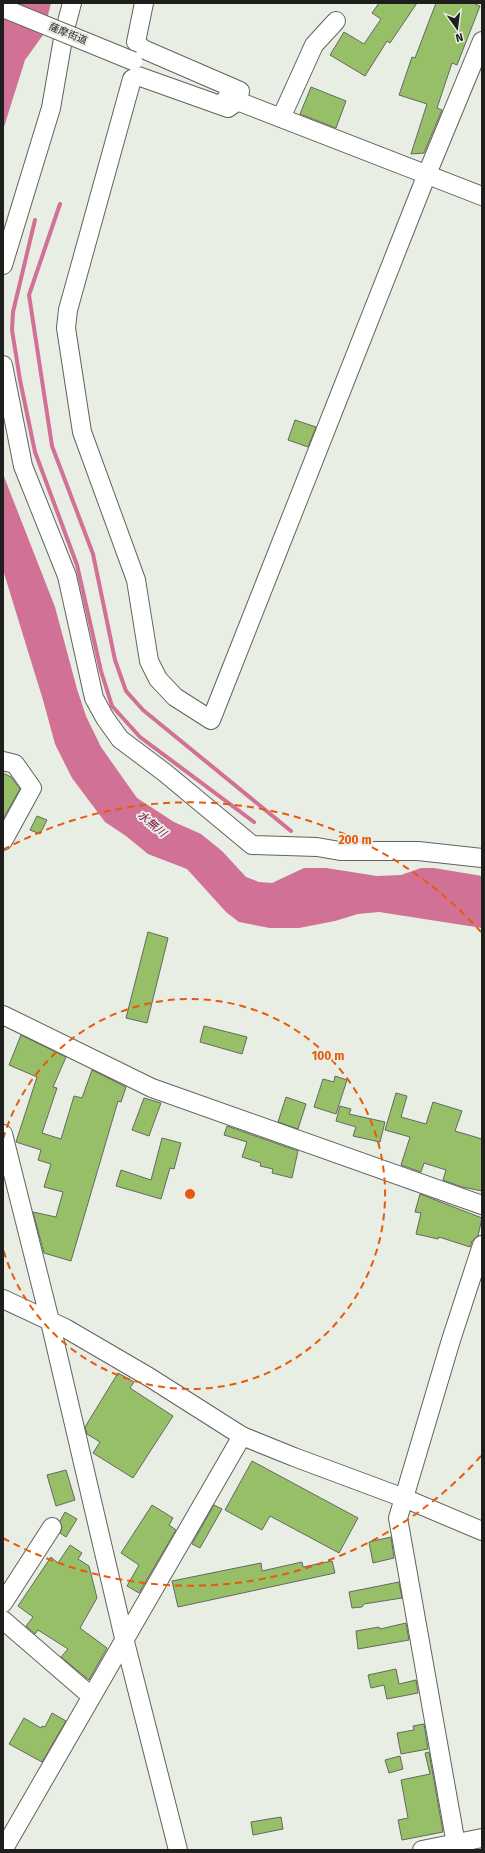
<svg xmlns="http://www.w3.org/2000/svg" width="485" height="1853" font-family="'Fira Sans','Noto Sans JP',sans-serif">
  <style>
    .water { fill: #d07195 }
    .lines { fill: none; stroke-linecap: round; stroke-linejoin: round }
    .stream { stroke: #d07195; stroke-width: 4 }
    .building { fill: #96bf67; stroke: #656961 }
    .minor-casing { stroke: #60645b; stroke-width: 20 }
    .minor { stroke: #fff; stroke-width: 18 }
    .minor-bridge-casing { stroke: #60645b; stroke-width: 20; stroke-linecap: butt }
    .minor-bridge { stroke: #fff; stroke-width: 18 }
    .ring { fill: none; stroke: #e8590c; stroke-width: 2; stroke-dasharray: 7 5 }
    .labels { text-anchor: middle; dominant-baseline: central; stroke-width: 4; stroke-linejoin: round; paint-order: stroke }
    .street-label { font-size: 10px; fill: #1e1f1c; stroke: #e9eee4 }
    .water-label { font-size: 11px; font-style: italic; fill: #800948; stroke: #e9eee4 }
    .centre { fill: #e8590c; stroke: #e9eee4; stroke-width: 2 }
    .ring-label { font-size: 12px; text-anchor: middle; font-weight: bold; fill: #e8590c; stroke: #e9eee4; stroke-width: 4; stroke-linejoin: round; paint-order: stroke }
  </style>
  <rect width="100%" height="100%" fill="#e9eee4"/>
  <g class="water">
    <path d="M 3,3 L 51,3 L 43,35 L 25,60 L 3,130 Z"/>
    <path d="M 3,474 L 55,607 L 77,689 L 86,716 L 101,747 L 137,798 L 174,822 L 201,834 L 222,851 L 246,877 L 259,882 L 272,883 L 304,868 L 326,868 L 377,876 L 401,875 L 421,868 L 434,868 L 482,876 L 482,928 L 379,912 L 358,914 L 335,921 L 299,928 L 270,928 L 239,922 L 226,912 L 187,869 L 148,854 L 126,836 L 105,822 L 72,778 L 55,744 L 43,700 L 3,570 Z"/>
  </g>
  <g class="lines">
    <g class="stream">
      <path d="M 60,204 L 29,295 L 52,446 L 93,554 L 115,660 L 126,691 L 143,710 L 291,831"/>
      <path d="M 35,220 L 13,312 L 12,330 L 20,380 L 35,452 L 77,565 L 101,671 L 112,706 L 140,737 L 254,822"/>
    </g>
  </g>
  <g class="building">
    <path d="M 379,3 L 417,3 L 390,43 L 387,41 L 365,76 L 330,55 L 344,32 L 364,44 L 381,19 L 372,13 Z"/>
    <path d="M 436,3 L 473,3 L 480,6 L 457,65 L 452,63 L 437,108 L 442,110 L 424,153 L 411,154 L 427,104 L 399,95 L 412,57 L 415,58 Z"/>
    <path d="M 311,87 L 346,101 L 336,128 L 300,114 Z"/>
    <path d="M 295,420 L 316,427 L 308,447 L 288,440 Z"/>
    <path d="M 3,773 L 11,777 L 20,789 L 3,819 Z"/>
    <path d="M 37,816 L 47,820 L 40,834 L 30,830 Z"/>
    <path d="M 148,932 L 168,938 L 147,1023 L 126,1018 Z"/>
    <path d="M 204,1026 L 247,1037 L 242,1054 L 200,1042 Z"/>
    <path d="M 21,1035 L 66,1057 L 53,1087 L 57,1088 L 42,1133 L 61,1139 L 74,1096 L 82,1098 L 92,1070 L 126,1087 L 121,1102 L 118,1101 L 71,1261 L 44,1253 L 33,1212 L 56,1217 L 63,1192 L 44,1187 L 51,1164 L 38,1160 L 41,1150 L 16,1142 L 37,1077 L 9,1065 Z"/>
    <path d="M 335,1076 L 347,1080 L 336,1114 L 314,1107 L 323,1079 L 334,1082 Z"/>
    <path d="M 396,1093 L 407,1096 L 401,1117 L 426,1124 L 433,1102 L 462,1111 L 455,1131 L 482,1139 L 482,1191 L 462,1187 L 443,1180 L 446,1170 L 424,1163 L 421,1172 L 401,1165 L 410,1137 L 385,1130 Z"/>
    <path d="M 286,1097 L 306,1104 L 298,1129 L 278,1122 Z"/>
    <path d="M 144,1098 L 161,1103 L 149,1136 L 132,1130 Z"/>
    <path d="M 340,1106 L 351,1109 L 349,1114 L 385,1122 L 380,1142 L 353,1136 L 356,1127 L 336,1121 Z"/>
    <path d="M 227,1126 L 298,1151 L 292,1178 L 272,1173 L 273,1169 L 260,1166 L 261,1163 L 242,1157 L 247,1142 L 224,1135 Z"/>
    <path d="M 162,1138 L 181,1143 L 174,1169 L 170,1168 L 161,1199 L 116,1186 L 121,1170 L 151,1180 Z"/>
    <path d="M 420,1194 L 482,1218 L 478,1236 L 472,1241 L 470,1247 L 439,1237 L 438,1239 L 416,1234 L 421,1213 L 415,1212 Z"/>
    <path d="M 118,1373 L 134,1382 L 130,1388 L 173,1416 L 133,1478 L 93,1453 L 100,1442 L 87,1434 L 85,1427 Z"/>
    <path d="M 252,1461 L 358,1518 L 339,1553 L 270,1516 L 262,1530 L 225,1510 Z"/>
    <path d="M 66,1470 L 75,1500 L 56,1506 L 47,1475 Z"/>
    <path d="M 152,1505 L 173,1518 L 169,1525 L 176,1530 L 139,1593 L 127,1586 L 139,1565 L 121,1553 Z"/>
    <path d="M 214,1505 L 222,1509 L 200,1548 L 192,1544 Z"/>
    <path d="M 65,1512 L 77,1519 L 66,1537 L 60,1533 L 62,1527 L 60,1521 Z"/>
    <path d="M 391,1537 L 394,1558 L 373,1563 L 369,1542 Z"/>
    <path d="M 70,1545 L 82,1553 L 78,1559 L 89,1566 L 97,1598 L 80,1628 L 107,1648 L 89,1680 L 61,1657 L 68,1649 L 38,1630 L 35,1634 L 26,1626 L 33,1617 L 18,1606 L 51,1557 L 58,1563 Z"/>
    <path d="M 332,1561 L 335,1573 L 178,1607 L 172,1581 L 261,1563 L 262,1571 L 302,1562 L 303,1567 Z"/>
    <path d="M 399,1582 L 402,1598 L 364,1604 L 362,1607 L 352,1608 L 349,1592 Z"/>
    <path d="M 406,1623 L 409,1640 L 358,1649 L 356,1631 L 379,1627 L 380,1629 Z"/>
    <path d="M 396,1669 L 399,1684 L 416,1680 L 418,1693 L 387,1699 L 384,1685 L 371,1688 L 368,1675 Z"/>
    <path d="M 52,1713 L 66,1721 L 42,1762 L 9,1744 L 24,1718 L 41,1728 L 42,1726 L 45,1727 Z"/>
    <path d="M 424,1724 L 428,1749 L 401,1754 L 397,1733 L 414,1730 L 413,1726 Z"/>
    <path d="M 429,1752 L 443,1832 L 402,1840 L 398,1820 L 408,1818 L 401,1780 L 430,1774 L 425,1753 Z"/>
    <path d="M 400,1756 L 403,1769 L 389,1773 L 385,1760 Z"/>
    <path d="M 281,1817 L 283,1829 L 253,1835 L 251,1822 Z"/>
  </g>
  <g class="lines">
    <defs>
      <g id="minor">
        <path d="M 144,3 L 136,42 L 143,49 L 240,91 L 238,101 L 228,108 L 138,76 L 132,79 L 68,310 L 66,328 L 82,432 L 136,580 L 149,661 L 158,679 L 175,697 L 211,720 L 427,174 L 482,41"/>
        <path d="M 227,97 L 482,196"/>
        <path d="M 281,118 L 314,45 L 336,21"/>
        <path d="M 3,265 L 51,108 L 64,33 L 72,3"/>
        <path d="M 3,365 L 23,466 L 67,576 L 94,698 L 105,718 L 120,739 L 164,772 L 252,845 L 317,847 L 340,851 L 418,851 L 482,858"/>
        <path d="M 3,761 L 15,764 L 32,788 L 3,841"/>
        <path d="M 3,1015 L 152,1088 L 482,1205"/>
        <path d="M 3,1134 L 48,1313 L 124,1638 L 178,1850"/>
        <path d="M 3,1299 L 65,1328 L 149,1377 L 242,1436 L 294,1457 L 404,1498 L 482,1531"/>
        <path d="M 3,1603 L 52,1527"/>
        <path d="M 3,1620 L 91,1696"/>
        <path d="M 3,1843 L 6,1845 L 242,1436"/>
        <path d="M 422,1850 L 482,1838"/>
        <path d="M 457,1850 L 398,1518 L 451,1340 L 482,1245"/>
      </g>
    </defs>
    <use href="#minor" class="minor-casing"/>
    <use href="#minor" class="minor"/>
    <defs>
      <path id="minor-bridge" d="M 3,8 L 133,61"/>
    </defs>
    <use href="#minor-bridge" class="minor-bridge-casing"/>
    <use href="#minor-bridge" class="minor-bridge"/>
  </g>
  <g class="ring">
    <path d="M3 1139A195 195 0 1 1 3 1249"/>
    <path d="M481 1456A391 391 0 0 1 3 1538M3 850A391 391 0 0 1 481 932"/>
  </g>
  <g class="labels">
    <g class="street-label">
      <text transform="translate(68 34) rotate(22)">薩摩街道</text>
    </g>
    <g class="water-label">
      <text transform="translate(152 824) rotate(40)">水無川</text>
    </g>
  </g>
  <circle cx="190" cy="1194" r="6" class="centre"/>
  <g class="ring-label">
    <text x="355" y="844">200 m</text>
    <text x="328" y="1060">100 m</text>
  </g>
  <rect width="485" height="1853" fill="none" stroke="#1e1f1c" stroke-width="8"/>
  <g transform="translate(457 28) rotate(166)" stroke="#e9eee4" stroke-width="3" paint-order="stroke">
  <path d="M0-3L7 15L0 10L-7 15Z" fill="#1e1f1c"/>
  <text y="-6" font-size="11" font-weight="bold" text-anchor="middle" fill="#1e1f1c">N</text>
  </g>
</svg>
